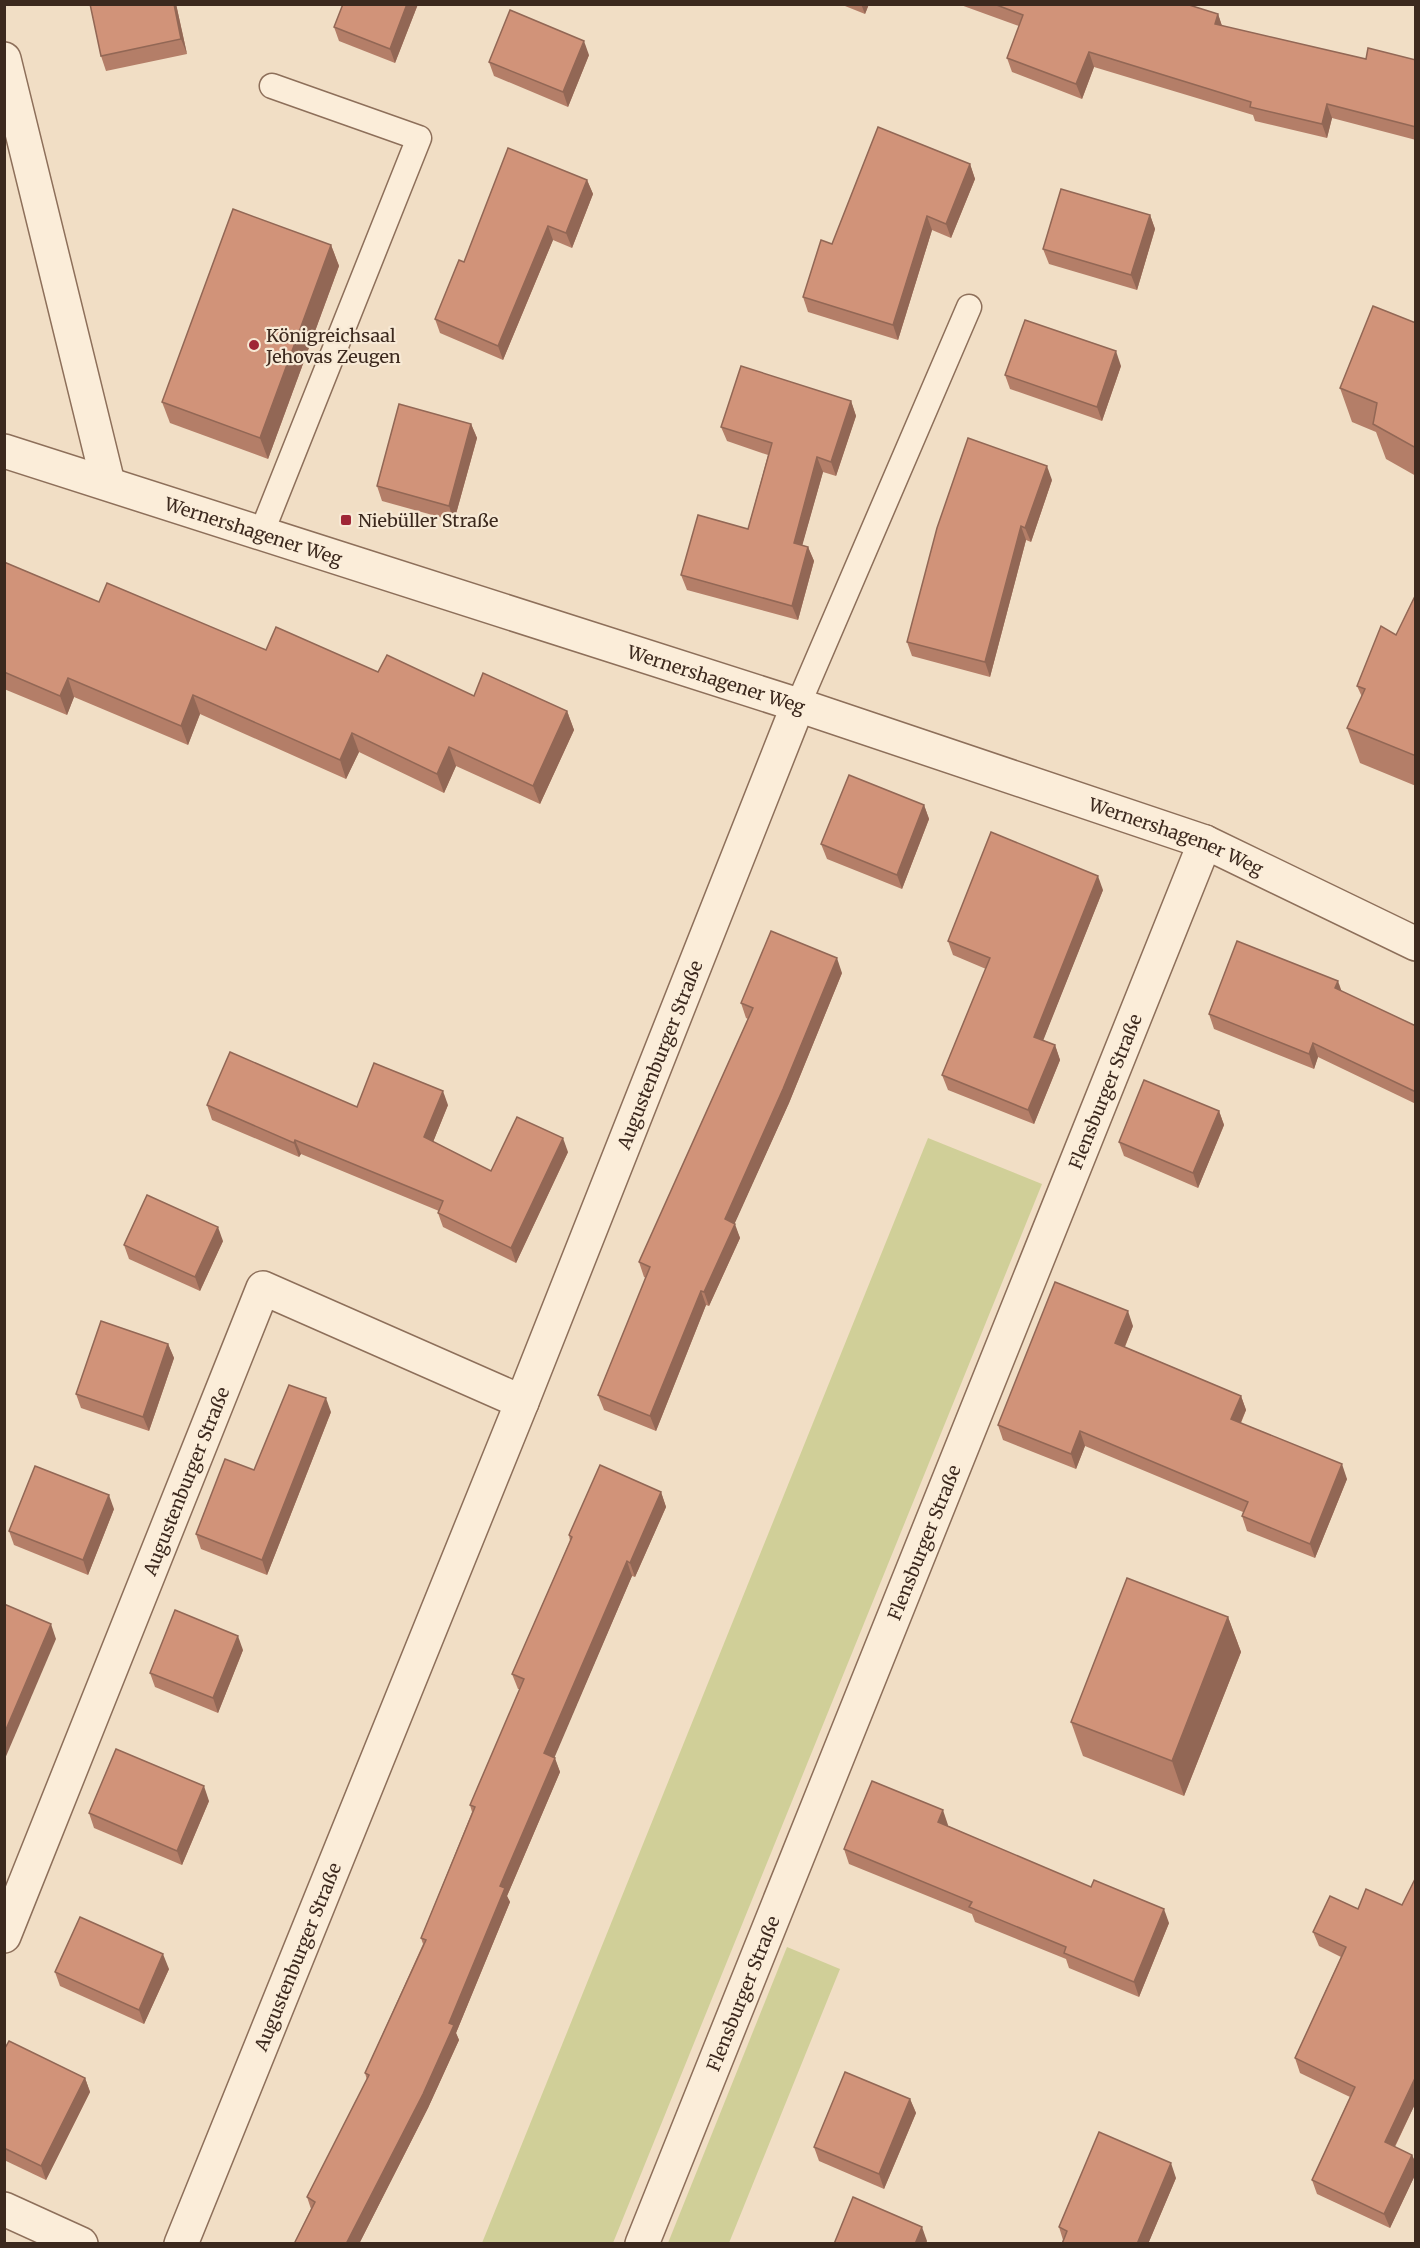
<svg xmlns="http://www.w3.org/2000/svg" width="1420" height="2248" font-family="Merriweather,serif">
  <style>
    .green { fill: #d0cf98 }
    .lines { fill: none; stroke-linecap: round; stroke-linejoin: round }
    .service-casing { stroke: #8d6f5a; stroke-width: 27 }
    .minor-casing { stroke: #8d6f5a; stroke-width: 36 }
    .service { stroke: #fbedd9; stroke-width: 24 }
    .minor { stroke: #fbedd9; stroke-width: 33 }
    .wall { fill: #b47e68 }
    .shaded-wall { fill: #926755 }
    .building { fill: #d19379; stroke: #926755; stroke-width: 1.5 }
    .poi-dot { fill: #9f2636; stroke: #f7e9d5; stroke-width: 2 }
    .labels { text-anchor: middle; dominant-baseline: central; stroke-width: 4.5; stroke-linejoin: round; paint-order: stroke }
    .poi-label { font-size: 18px; fill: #3c291e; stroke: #f7e9d5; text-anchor: start }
    .street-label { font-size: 18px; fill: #3c291e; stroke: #f7e9d5 }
  </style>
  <rect width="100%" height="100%" fill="#f1dec5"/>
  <g class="green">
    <path d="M 928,1138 L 1042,1184 L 613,2243 L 482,2243 Z"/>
    <path d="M 787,1947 L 840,1969 L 729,2243 L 668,2243 Z"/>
  </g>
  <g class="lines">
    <defs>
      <g id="service">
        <path d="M 261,534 L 419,138 L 272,86"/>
        <path d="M 798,705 L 969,307"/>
      </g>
      <g id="minor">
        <path d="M 4,59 L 108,483"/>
        <path id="s1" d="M 4,451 L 798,705 L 1205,842 L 1416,944"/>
        <path id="s2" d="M 4,1936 L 263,1288 L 522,1402"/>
        <path d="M 4,2209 L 81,2244"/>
        <path id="s3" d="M 181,2244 L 522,1402 L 798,705"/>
        <path id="s4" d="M 642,2244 L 1205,842"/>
      </g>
    </defs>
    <use href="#service" class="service-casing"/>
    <use href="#minor" class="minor-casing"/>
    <use href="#service" class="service"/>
    <use href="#minor" class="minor"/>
  </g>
  <g class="wall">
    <path d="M 176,4 L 187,54 L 106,71 L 101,56 Z"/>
    <path d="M 343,4 L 418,4 L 395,63 L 339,41 L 334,27 Z"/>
    <path d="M 840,4 L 869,4 L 865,14 Z"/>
    <path d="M 958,4 L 1186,4 L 1218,14 L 1222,26 L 1366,59 L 1416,60 L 1416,140 L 1332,118 L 1327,138 L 1255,121 L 1253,115 L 1094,67 L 1082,99 L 1012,72 L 1007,58 L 1019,26 Z"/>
    <path d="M 589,55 L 568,107 L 494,76 L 489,62 Z"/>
    <path d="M 970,164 L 975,179 L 951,238 L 932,230 L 898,340 L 808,312 L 803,297 L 832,244 Z"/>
    <path d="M 587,180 L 593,194 L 572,248 L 553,240 L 503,360 L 440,333 L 435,319 Z"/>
    <path d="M 1150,215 L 1155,229 L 1137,290 L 1049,264 L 1043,249 Z"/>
    <path d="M 331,245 L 339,266 L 268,459 L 170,423 L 162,402 Z"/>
    <path d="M 1416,323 L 1416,476 L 1386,459 L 1376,432 L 1352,422 L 1340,388 Z"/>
    <path d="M 1121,366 L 1102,421 L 1010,389 L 1005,375 Z"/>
    <path d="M 851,401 L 856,416 L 836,476 L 823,472 L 802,545 L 808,547 L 814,561 L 798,620 L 687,590 L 681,575 L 748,529 L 768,455 L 727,441 L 721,427 Z"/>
    <path d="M 471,424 L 477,438 L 454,521 L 382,501 L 377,486 Z"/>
    <path d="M 1052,480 L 1031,542 L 1026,540 L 990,677 L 912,656 L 907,642 Z"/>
    <path d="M 4,562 L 99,602 L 266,650 L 378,672 L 474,696 L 567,711 L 574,730 L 540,804 L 456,766 L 444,793 L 359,752 L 346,779 L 200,714 L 188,745 L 74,697 L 67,715 L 4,689 Z"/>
    <path d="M 1416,594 L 1416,786 L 1360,763 L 1347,728 L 1362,697 L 1357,686 L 1396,635 Z"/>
    <path d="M 924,805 L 929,819 L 902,889 L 827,859 L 821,844 Z"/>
    <path d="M 1103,890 L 1043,1040 L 1055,1045 L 1060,1060 L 1034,1124 L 948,1090 L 942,1075 L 986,969 L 953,955 L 948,941 Z"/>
    <path d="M 842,973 L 789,1103 L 734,1224 L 740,1238 L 709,1306 L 706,1305 L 656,1431 L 604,1410 L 598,1395 L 646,1278 L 644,1277 L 639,1262 L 748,1019 L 746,1018 L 741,1003 Z"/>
    <path d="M 1341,991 L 1416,1026 L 1416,1104 L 1318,1057 L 1314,1069 L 1214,1029 L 1209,1014 Z"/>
    <path d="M 207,1105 L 357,1107 L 448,1105 L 433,1142 L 491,1171 L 568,1152 L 516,1263 L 443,1227 L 438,1213 L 439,1211 L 301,1154 L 299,1157 L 212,1120 Z"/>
    <path d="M 1219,1111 L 1224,1125 L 1198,1188 L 1124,1156 L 1119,1142 Z"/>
    <path d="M 223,1241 L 200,1291 L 129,1259 L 124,1245 Z"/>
    <path d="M 1133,1326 L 1125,1347 L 1241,1396 L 1246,1410 L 1241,1423 L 1347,1479 L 1315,1558 L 1247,1531 L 1242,1516 L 1243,1512 L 1085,1446 L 1076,1469 L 1003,1440 L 998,1425 Z"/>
    <path d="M 168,1344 L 174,1358 L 149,1431 L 81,1408 L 76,1394 Z"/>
    <path d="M 331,1412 L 267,1575 L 201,1549 L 196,1534 Z"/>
    <path d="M 661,1492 L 666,1507 L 635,1577 L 632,1576 L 554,1757 L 560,1772 L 507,1896 L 510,1902 L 456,2033 L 459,2040 L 428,2108 L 359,2244 L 294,2244 L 311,2209 L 307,2197 L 367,2080 L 365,2073 L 423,1944 L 421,1938 L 472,1812 L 470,1805 L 520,1689 L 518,1689 L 512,1674 L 570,1541 L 569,1535 Z"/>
    <path d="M 114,1509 L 88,1575 L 14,1545 L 9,1531 Z"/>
    <path d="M 1228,1617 L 1241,1652 L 1184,1796 L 1083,1756 L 1071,1722 Z"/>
    <path d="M 243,1650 L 218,1713 L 155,1687 L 150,1673 Z"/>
    <path d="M 209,1801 L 182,1865 L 94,1828 L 89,1813 Z"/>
    <path d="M 948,1825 L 948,1826 L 1169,1923 L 1139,1997 L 1069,1968 L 1066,1959 L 975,1922 L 972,1914 L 849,1864 L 844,1849 Z"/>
    <path d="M 1416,1877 L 1416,2102 L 1395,2147 L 1412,2155 L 1416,2164 L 1416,2173 L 1390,2228 L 1317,2194 L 1312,2180 L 1350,2097 L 1300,2073 L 1295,2058 L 1341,1957 L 1319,1946 L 1313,1932 L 1358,1909 L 1402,1905 Z"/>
    <path d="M 169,1969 L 144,2024 L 60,1986 L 55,1972 Z"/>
    <path d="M 4,2050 L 85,2078 L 90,2092 L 46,2180 L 4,2160 Z"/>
    <path d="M 910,2099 L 916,2113 L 884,2189 L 819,2161 L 814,2147 Z"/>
    <path d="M 1176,2178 L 1148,2244 L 1062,2244 L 1063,2240 L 1059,2227 Z"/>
  </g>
  <g class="shaded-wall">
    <path d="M 174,4 L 176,4 L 187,54 L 181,39 Z"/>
    <path d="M 407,4 L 418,4 L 395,63 L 390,49 Z"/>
    <path d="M 861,4 L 869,4 L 865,14 Z"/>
    <path d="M 1218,14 L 1223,29 L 1215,24 Z"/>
    <path d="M 584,41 L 589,55 L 568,107 L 563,92 Z"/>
    <path d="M 1089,52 L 1094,67 L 1082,99 L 1076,84 Z"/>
    <path d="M 1327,104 L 1332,118 L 1327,138 L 1322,124 Z"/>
    <path d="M 970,164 L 975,179 L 951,238 L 946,224 Z"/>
    <path d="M 587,180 L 593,194 L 572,248 L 566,233 Z"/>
    <path d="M 1150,215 L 1155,229 L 1137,290 L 1131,275 Z"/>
    <path d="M 927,216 L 932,230 L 898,340 L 893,325 Z"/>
    <path d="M 548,226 L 553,240 L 503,360 L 498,346 Z"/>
    <path d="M 331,245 L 339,266 L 268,459 L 260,438 Z"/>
    <path d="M 1116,351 L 1121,366 L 1102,421 L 1097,407 Z"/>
    <path d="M 851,401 L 856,416 L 836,476 L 831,462 Z"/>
    <path d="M 471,424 L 477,438 L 454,521 L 449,506 Z"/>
    <path d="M 817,457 L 823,472 L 799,557 L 794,543 Z"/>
    <path d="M 1047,466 L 1052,480 L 1031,542 L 1025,528 Z"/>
    <path d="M 1021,526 L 1026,540 L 990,677 L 985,662 Z"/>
    <path d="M 808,547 L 814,561 L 798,620 L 792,606 Z"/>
    <path d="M 68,678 L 74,697 L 67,715 L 60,696 Z"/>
    <path d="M 193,695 L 200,714 L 188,745 L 181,726 Z"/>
    <path d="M 567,711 L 574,730 L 540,804 L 533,786 Z"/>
    <path d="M 352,733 L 359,752 L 346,779 L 340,760 Z"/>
    <path d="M 449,747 L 456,766 L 444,793 L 437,774 Z"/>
    <path d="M 924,805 L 929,819 L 902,889 L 897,875 Z"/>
    <path d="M 1098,876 L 1103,890 L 1039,1051 L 1034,1037 Z"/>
    <path d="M 837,958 L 842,973 L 789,1103 L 730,1234 L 725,1219 Z"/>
    <path d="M 1338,981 L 1343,995 L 1335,988 Z"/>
    <path d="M 1313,1043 L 1318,1057 L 1314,1069 L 1309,1054 Z"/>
    <path d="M 1055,1045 L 1060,1060 L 1034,1124 L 1028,1110 Z"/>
    <path d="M 443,1091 L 448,1105 L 429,1152 L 424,1137 Z"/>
    <path d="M 1219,1111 L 1224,1125 L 1198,1188 L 1193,1173 Z"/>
    <path d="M 563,1138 L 568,1152 L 516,1263 L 511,1248 Z"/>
    <path d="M 295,1140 L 301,1154 L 299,1157 L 294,1143 Z"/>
    <path d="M 735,1224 L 740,1238 L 709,1306 L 704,1292 Z"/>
    <path d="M 218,1227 L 223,1241 L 200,1291 L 195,1277 Z"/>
    <path d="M 701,1291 L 706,1305 L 656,1431 L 650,1416 Z"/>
    <path d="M 1128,1311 L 1133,1326 L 1120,1358 L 1115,1343 Z"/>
    <path d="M 168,1344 L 174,1358 L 149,1431 L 143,1417 Z"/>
    <path d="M 1241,1396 L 1246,1410 L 1236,1433 L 1231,1419 Z"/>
    <path d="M 326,1398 L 331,1412 L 267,1575 L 262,1560 Z"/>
    <path d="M 1080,1431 L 1085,1446 L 1076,1469 L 1071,1454 Z"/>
    <path d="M 1342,1464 L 1347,1479 L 1315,1558 L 1310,1544 Z"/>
    <path d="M 661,1492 L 666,1507 L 635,1577 L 630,1563 Z"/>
    <path d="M 109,1495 L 114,1509 L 88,1575 L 83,1560 Z"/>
    <path d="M 627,1561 L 632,1576 L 550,1768 L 544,1753 Z"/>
    <path d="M 1228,1617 L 1241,1652 L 1184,1796 L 1172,1761 Z"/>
    <path d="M 51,1624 L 56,1639 L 4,1761 L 4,1734 Z"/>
    <path d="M 238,1636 L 243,1650 L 218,1713 L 213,1698 Z"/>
    <path d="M 555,1758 L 560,1772 L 507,1896 L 510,1902 L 456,2033 L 459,2040 L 428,2108 L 359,2244 L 346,2244 L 449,2023 L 500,1886 Z"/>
    <path d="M 204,1786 L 209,1801 L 182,1865 L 177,1851 Z"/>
    <path d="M 943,1810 L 948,1825 L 944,1836 L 938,1822 Z"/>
    <path d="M 1164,1909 L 1169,1923 L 1139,1997 L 1134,1982 Z"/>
    <path d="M 163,1954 L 169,1969 L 144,2024 L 139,2010 Z"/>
    <path d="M 1416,2076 L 1416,2102 L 1390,2156 L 1385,2142 Z"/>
    <path d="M 85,2078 L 90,2092 L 46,2180 L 41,2166 Z"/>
    <path d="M 910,2099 L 916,2113 L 884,2189 L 879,2174 Z"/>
    <path d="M 1412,2155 L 1416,2164 L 1416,2173 L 1390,2228 L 1384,2214 Z"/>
    <path d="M 1171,2163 L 1176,2178 L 1148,2244 L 1137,2244 Z"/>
    <path d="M 922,2227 L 927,2241 L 926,2244 L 915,2244 Z"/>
  </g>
  <g class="building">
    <path d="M 90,4 L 174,4 L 181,39 L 101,56 Z"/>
    <path d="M 343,4 L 407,4 L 390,49 L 334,27 Z"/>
    <path d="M 994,4 L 1186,4 L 1218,14 L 1215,24 L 1366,59 L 1368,48 L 1416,60 L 1416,127 L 1327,104 L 1322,124 L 1250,107 L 1251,102 L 1089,52 L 1076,84 L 1007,58 L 1023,15 Z"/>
    <path d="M 510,10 L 584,41 L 563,92 L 489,62 Z"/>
    <path d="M 878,127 L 970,164 L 946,224 L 927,216 L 893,325 L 803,297 L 821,240 L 832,244 Z"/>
    <path d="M 508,148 L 587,180 L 566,233 L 548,226 L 498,346 L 435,319 L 459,260 L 464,262 Z"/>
    <path d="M 1061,189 L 1150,215 L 1131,275 L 1043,249 Z"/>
    <path d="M 233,209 L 331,245 L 260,438 L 162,402 Z"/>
    <path d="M 1373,306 L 1416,323 L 1416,448 L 1373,424 L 1377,403 L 1340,388 Z"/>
    <path d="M 1025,320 L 1116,351 L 1097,407 L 1005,375 Z"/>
    <path d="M 741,366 L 851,401 L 831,462 L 817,457 L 794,543 L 808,547 L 792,606 L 681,575 L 698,515 L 748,529 L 772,443 L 721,427 Z"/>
    <path d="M 399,404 L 471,424 L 449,506 L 377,486 Z"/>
    <path d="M 968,438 L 1047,466 L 1025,528 L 1021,526 L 985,662 L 907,642 L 937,528 Z"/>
    <path d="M 4,562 L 99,602 L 107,583 L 266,650 L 276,627 L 378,672 L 387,655 L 474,696 L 483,673 L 567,711 L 533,786 L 449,747 L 437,774 L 352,733 L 340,760 L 193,695 L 181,726 L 68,678 L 60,696 L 4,672 Z"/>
    <path d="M 1416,594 L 1416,756 L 1347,728 L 1365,689 L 1357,686 L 1381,626 L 1396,635 Z"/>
    <path d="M 849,775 L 924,805 L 897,875 L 821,844 Z"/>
    <path d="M 991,832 L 1098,876 L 1034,1037 L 1055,1045 L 1028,1110 L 942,1075 L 990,958 L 948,941 Z"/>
    <path d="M 771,931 L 837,958 L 783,1089 L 725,1219 L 735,1224 L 704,1292 L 701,1291 L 650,1416 L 598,1395 L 650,1267 L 639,1262 L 753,1008 L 741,1003 Z"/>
    <path d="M 1237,941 L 1338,981 L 1335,988 L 1416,1026 L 1416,1092 L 1313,1043 L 1309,1054 L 1209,1014 Z"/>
    <path d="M 230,1052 L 357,1107 L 374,1063 L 443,1091 L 424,1137 L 491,1171 L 517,1117 L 563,1138 L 511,1248 L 438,1213 L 443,1201 L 295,1140 L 294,1143 L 207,1105 Z"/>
    <path d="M 1144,1080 L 1219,1111 L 1193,1173 L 1119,1142 Z"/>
    <path d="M 147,1195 L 218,1227 L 195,1277 L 124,1245 Z"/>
    <path d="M 1055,1282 L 1128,1311 L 1115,1343 L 1241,1396 L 1231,1419 L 1342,1464 L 1310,1544 L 1242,1516 L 1248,1502 L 1080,1431 L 1071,1454 L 998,1425 Z"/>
    <path d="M 101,1321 L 168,1344 L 143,1417 L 76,1394 Z"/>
    <path d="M 289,1385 L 326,1398 L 262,1560 L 196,1534 L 225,1459 L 254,1470 Z"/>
    <path d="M 600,1465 L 661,1492 L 630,1563 L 627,1561 L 544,1753 L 555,1758 L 500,1886 L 505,1888 L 449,2023 L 454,2025 L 423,2094 L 346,2244 L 294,2244 L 315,2202 L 307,2197 L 369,2075 L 365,2073 L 426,1940 L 421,1938 L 475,1807 L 470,1805 L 524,1679 L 512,1674 L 572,1537 L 569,1535 Z"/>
    <path d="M 35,1466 L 109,1495 L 83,1560 L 9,1531 Z"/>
    <path d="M 1127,1578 L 1228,1617 L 1172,1761 L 1071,1722 Z"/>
    <path d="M 4,1604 L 51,1624 L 4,1734 Z"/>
    <path d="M 175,1610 L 238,1636 L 213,1698 L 150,1673 Z"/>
    <path d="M 116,1749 L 204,1786 L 177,1851 L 89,1813 Z"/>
    <path d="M 872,1781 L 943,1810 L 938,1822 L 1091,1887 L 1094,1880 L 1164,1909 L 1134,1982 L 1064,1953 L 1066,1947 L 969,1907 L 972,1902 L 844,1849 Z"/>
    <path d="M 1416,1877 L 1416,2076 L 1385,2142 L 1412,2155 L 1384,2214 L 1312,2180 L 1355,2087 L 1295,2058 L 1346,1947 L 1313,1932 L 1330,1896 L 1358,1909 L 1366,1889 L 1402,1905 Z"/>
    <path d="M 80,1917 L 163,1954 L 139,2010 L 55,1972 Z"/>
    <path d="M 9,2041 L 85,2078 L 41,2166 L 4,2148 L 4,2050 Z"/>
    <path d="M 845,2072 L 910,2099 L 879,2174 L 814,2147 Z"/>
    <path d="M 1099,2132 L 1171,2163 L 1137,2244 L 1062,2244 L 1067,2231 L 1059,2227 Z"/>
    <path d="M 853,2197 L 922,2227 L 915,2244 L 834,2244 Z"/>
  </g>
  <g class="poi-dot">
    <circle cx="254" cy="345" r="6"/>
    <rect x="340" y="514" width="12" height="12" rx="3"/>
  </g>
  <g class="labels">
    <g class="poi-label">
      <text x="266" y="335">Königreichsaal<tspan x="266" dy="21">Jehovas Zeugen</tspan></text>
      <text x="358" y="520">Niebüller Straße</text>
    </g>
    <g class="street-label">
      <text stroke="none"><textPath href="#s1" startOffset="262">Wernershagener Weg</textPath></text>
      <text stroke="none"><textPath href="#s1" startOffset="748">Wernershagener Weg</textPath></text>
      <text stroke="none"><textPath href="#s1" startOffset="1234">Wernershagener Weg</textPath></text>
      <text stroke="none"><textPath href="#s3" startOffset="1282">Augustenburger Straße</textPath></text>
      <text stroke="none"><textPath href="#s4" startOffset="1242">Flensburger Straße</textPath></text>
      <text stroke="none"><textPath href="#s2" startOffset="490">Augustenburger Straße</textPath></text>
      <text stroke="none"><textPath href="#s4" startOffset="756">Flensburger Straße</textPath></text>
      <text stroke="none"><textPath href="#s3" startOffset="310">Augustenburger Straße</textPath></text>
      <text stroke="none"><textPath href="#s4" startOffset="270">Flensburger Straße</textPath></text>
    </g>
  </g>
  <rect width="1420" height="2248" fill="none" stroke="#3c291e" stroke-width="12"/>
</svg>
